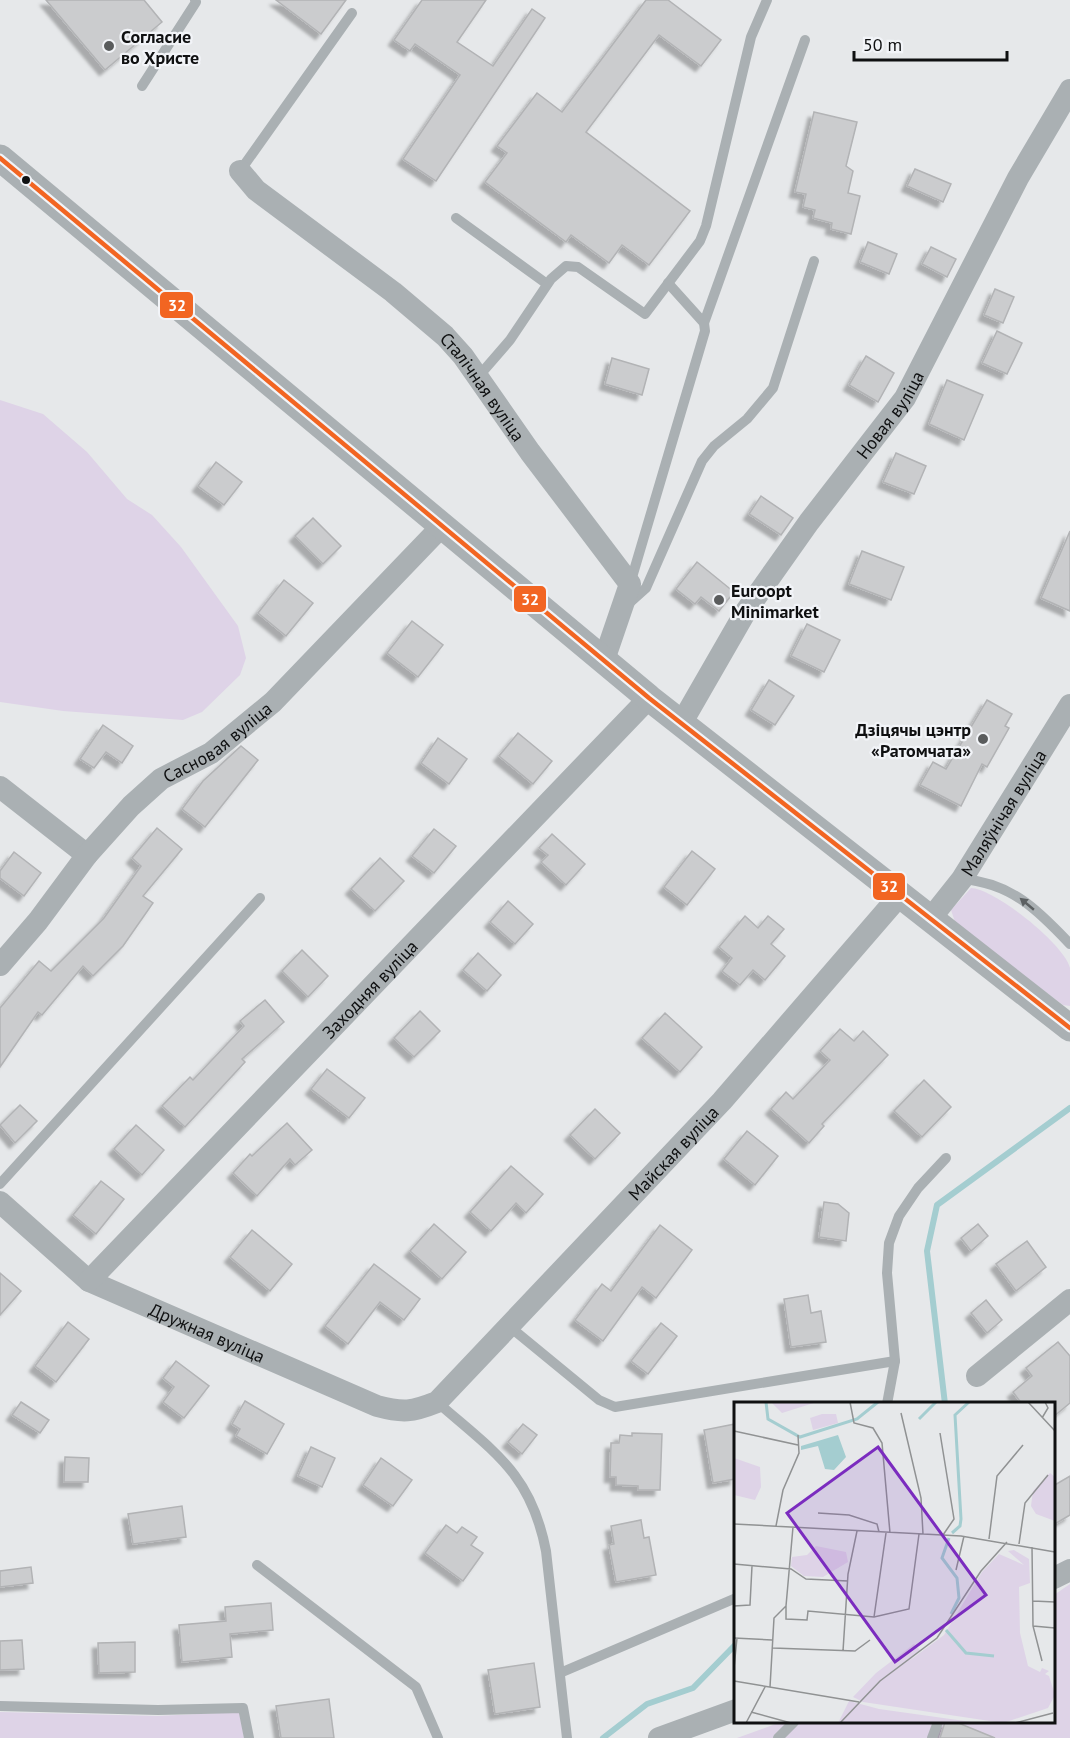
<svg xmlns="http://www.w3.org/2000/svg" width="1070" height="1738" font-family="'PT Sans',sans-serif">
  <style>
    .green { fill: #ded3e7 }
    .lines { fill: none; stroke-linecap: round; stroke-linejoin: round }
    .stream { stroke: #a4cdd0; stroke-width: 6 }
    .building { fill: #cbccce; stroke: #b2b3b5; stroke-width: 1.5; filter: url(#shadow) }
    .service { stroke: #aab0b3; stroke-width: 10 }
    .minor { stroke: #aab0b3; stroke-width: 22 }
    .tertiary { stroke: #aab0b3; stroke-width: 27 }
    .bus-1-casing { stroke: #f2f4f8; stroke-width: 9 }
    .bus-1 { stroke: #f26522; stroke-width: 4.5 }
    .oneway { fill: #5c6062 }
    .poi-dot { fill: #5a5c5d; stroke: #f2f4f8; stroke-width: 2 }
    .bus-dot { fill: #0f1011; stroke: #f2f4f8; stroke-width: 2 }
    .labels { text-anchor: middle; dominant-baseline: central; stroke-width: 4.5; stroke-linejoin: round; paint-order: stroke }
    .poi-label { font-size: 18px; font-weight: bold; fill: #0f1011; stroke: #f2f4f8; text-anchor: start }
    .street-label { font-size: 18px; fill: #0f1011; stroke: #f2f4f8 }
    .inset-river { fill: none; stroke: #a4cdd0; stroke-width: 3 }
    .inset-road { fill: none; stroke: #909293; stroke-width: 1.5 }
    .view { fill: #7b2cbf; fill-opacity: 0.15; stroke: #7b2cbf; stroke-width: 3 }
    .inset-edge { fill: none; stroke: #0f1011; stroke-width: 3 }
    .line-badge { stroke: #f2f4f8; stroke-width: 2 }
    .badge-label { font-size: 16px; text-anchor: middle; font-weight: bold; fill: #fff }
  </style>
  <defs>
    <filter id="shadow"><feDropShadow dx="-5.5" dy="5.5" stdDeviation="1.5" flood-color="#0004"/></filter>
  </defs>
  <rect width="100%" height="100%" fill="#e6e8ea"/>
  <g class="green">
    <path d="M 0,400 L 43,414 L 87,452 L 127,499 L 152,515 L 181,547 L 238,626 L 246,658 L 240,675 L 202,712 L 183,720 L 63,711 L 0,702 Z"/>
    <path d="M 971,888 C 995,889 1064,944 1070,968 C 1070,979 1070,994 1070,1006 L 1063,1005 L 956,925 L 951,910 Z"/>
    <path d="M 1070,1584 L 1070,1738 L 737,1738 L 781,1722 L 1054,1722 L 1054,1595 Z"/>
    <path d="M 0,1712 L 157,1716 L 240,1712 L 244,1738 L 0,1738 Z"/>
  </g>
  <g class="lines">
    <g class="stream">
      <path d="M 945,1404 L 927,1251 L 937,1205 L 1070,1108"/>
      <path d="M 603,1738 L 647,1704 L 693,1688 L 736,1644"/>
    </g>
  </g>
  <g class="building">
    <path d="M 46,0 L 144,0 L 162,22 L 105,70 Z"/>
    <path d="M 276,0 L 346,0 L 321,34 Z"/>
    <path d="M 422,0 L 486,0 L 457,42 L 493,66 L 532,9 L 545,18 L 436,181 L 403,159 L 460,75 L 415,44 L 410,51 L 394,40 Z"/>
    <path d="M 646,0 L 668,0 L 721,40 L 701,66 L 659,35 L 586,132 L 690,211 L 649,265 L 622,245 L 609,263 L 571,235 L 566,242 L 485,182 L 507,153 L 497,146 L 537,93 L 562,112 Z"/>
    <path d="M 814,112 L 857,122 L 846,166 L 853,171 L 848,193 L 860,196 L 851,234 L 831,229 L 832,223 L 813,218 L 815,210 L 803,207 L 806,194 L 795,192 Z"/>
    <path d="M 915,169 L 951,184 L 943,202 L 907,186 Z"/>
    <path d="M 868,242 L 897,254 L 889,274 L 860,262 Z"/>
    <path d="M 931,247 L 956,259 L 947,277 L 922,264 Z"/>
    <path d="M 995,289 L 1014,297 L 1003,323 L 984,315 Z"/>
    <path d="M 997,331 L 1022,343 L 1007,374 L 982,363 Z"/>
    <path d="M 866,356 L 894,373 L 878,402 L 849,385 Z"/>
    <path d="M 612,358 L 649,369 L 642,395 L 605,384 Z"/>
    <path d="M 947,380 L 983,395 L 964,440 L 929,424 Z"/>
    <path d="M 896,453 L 926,466 L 914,494 L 883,482 Z"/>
    <path d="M 216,462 L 242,482 L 224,505 L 198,486 Z"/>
    <path d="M 761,496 L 793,518 L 781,535 L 749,514 Z"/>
    <path d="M 313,518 L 341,546 L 323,564 L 295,536 Z"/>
    <path d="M 1070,531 L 1070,611 L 1041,598 Z"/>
    <path d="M 862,551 L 904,567 L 891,600 L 849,584 Z"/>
    <path d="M 697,562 L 734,592 L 719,611 L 701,597 L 695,604 L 676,589 Z"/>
    <path d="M 284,580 L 313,603 L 286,636 L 258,613 Z"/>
    <path d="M 412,621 L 443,645 L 418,677 L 387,653 Z"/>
    <path d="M 807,624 L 840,640 L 824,672 L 791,656 Z"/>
    <path d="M 769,680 L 794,696 L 775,725 L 751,710 Z"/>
    <path d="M 987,700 L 1012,714 L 1005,726 L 1009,728 L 987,767 L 982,764 L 961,806 L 920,785 L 933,762 L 946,769 Z"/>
    <path d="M 103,725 L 133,746 L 122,763 L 106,752 L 94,768 L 80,759 Z"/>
    <path d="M 518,733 L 552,761 L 533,784 L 499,756 Z"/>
    <path d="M 438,738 L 467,759 L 449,784 L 421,763 Z"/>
    <path d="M 241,746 L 258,760 L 205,827 L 182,809 L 203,781 Z"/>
    <path d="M 157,828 L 182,849 L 143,896 L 153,903 L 123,946 L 93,976 L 83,966 L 42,1015 L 38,1012 L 0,1067 L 0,1008 L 39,961 L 51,971 L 104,918 L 141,866 L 132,858 Z"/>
    <path d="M 434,829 L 456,846 L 434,873 L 412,856 Z"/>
    <path d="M 552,834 L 585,864 L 566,885 L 541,862 L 548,855 L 539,848 Z"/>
    <path d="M 692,851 L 715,869 L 687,905 L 664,887 Z"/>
    <path d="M 14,852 L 41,873 L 24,896 L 0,878 L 0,871 Z"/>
    <path d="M 380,858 L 404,881 L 375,911 L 351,889 Z"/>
    <path d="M 508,901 L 533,924 L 515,944 L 490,922 Z"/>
    <path d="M 745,916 L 758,928 L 768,916 L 784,929 L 771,944 L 785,956 L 765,980 L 753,970 L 740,985 L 722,971 L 732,958 L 719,947 Z"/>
    <path d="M 302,950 L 328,976 L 308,997 L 282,971 Z"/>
    <path d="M 478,953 L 501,975 L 487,991 L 463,970 Z"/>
    <path d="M 265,1000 L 284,1022 L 242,1059 L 245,1062 L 185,1127 L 162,1106 L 190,1077 L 193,1080 L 244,1026 L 240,1021 Z"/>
    <path d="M 420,1011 L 440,1031 L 414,1057 L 394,1038 Z"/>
    <path d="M 665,1013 L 702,1047 L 680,1072 L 642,1038 Z"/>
    <path d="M 840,1029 L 854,1041 L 863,1031 L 888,1055 L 822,1124 L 824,1126 L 809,1143 L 771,1109 L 786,1092 L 793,1099 L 830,1060 L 820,1051 Z"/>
    <path d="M 327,1069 L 365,1098 L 349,1118 L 311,1089 Z"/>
    <path d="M 924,1080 L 951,1107 L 922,1137 L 894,1111 Z"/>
    <path d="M 20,1105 L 37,1121 L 15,1143 L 0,1125 Z"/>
    <path d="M 595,1109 L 620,1133 L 595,1159 L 570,1135 Z"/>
    <path d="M 287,1123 L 312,1150 L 295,1165 L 290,1159 L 257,1196 L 233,1173 L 250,1154 L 252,1156 Z"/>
    <path d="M 136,1125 L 164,1150 L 142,1175 L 114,1149 Z"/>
    <path d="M 747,1131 L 778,1156 L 755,1185 L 724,1159 Z"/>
    <path d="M 511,1166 L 543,1194 L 526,1213 L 516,1203 L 491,1231 L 470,1212 Z"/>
    <path d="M 101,1181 L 124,1199 L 96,1234 L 73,1215 Z"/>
    <path d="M 824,1202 L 838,1204 L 849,1213 L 846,1241 L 819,1237 Z"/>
    <path d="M 434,1224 L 466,1252 L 442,1279 L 410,1251 Z"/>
    <path d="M 978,1224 L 988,1236 L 971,1251 L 961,1238 Z"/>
    <path d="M 660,1225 L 692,1250 L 656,1298 L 642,1287 L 603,1341 L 575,1320 L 602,1284 L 611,1291 Z"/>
    <path d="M 252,1230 L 292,1264 L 270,1291 L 230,1257 Z"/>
    <path d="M 1027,1241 L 1046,1267 L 1016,1291 L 996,1264 Z"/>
    <path d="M 374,1264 L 420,1299 L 404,1320 L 380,1302 L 348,1344 L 325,1326 Z"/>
    <path d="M 0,1273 L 21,1291 L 0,1315 Z"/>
    <path d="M 808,1295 L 811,1313 L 821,1311 L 826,1342 L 791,1347 L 784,1299 Z"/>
    <path d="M 986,1300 L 1002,1320 L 987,1333 L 971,1313 Z"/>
    <path d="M 68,1322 L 89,1339 L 56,1382 L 35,1366 Z"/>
    <path d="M 661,1323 L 677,1336 L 648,1374 L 631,1361 Z"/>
    <path d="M 1058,1342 L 1070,1356 L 1070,1403 L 1053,1417 L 1053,1404 L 1022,1404 L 1013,1392 L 1032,1376 L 1026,1368 Z"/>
    <path d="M 176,1361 L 209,1386 L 184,1418 L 163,1402 L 174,1387 L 163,1378 Z"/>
    <path d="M 245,1401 L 284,1424 L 267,1454 L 236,1436 L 240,1429 L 232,1424 Z"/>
    <path d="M 21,1402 L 49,1420 L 40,1433 L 12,1415 Z"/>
    <path d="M 523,1424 L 537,1435 L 522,1454 L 508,1442 Z"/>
    <path d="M 735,1424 L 735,1479 L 713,1483 L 704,1430 Z"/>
    <path d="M 632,1433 L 662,1434 L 660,1490 L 638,1490 L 638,1486 L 616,1485 L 616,1477 L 610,1477 L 611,1443 L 619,1443 L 620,1435 L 632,1436 Z"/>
    <path d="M 311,1447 L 335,1458 L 322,1487 L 298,1476 Z"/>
    <path d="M 65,1457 L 89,1458 L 88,1482 L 64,1482 Z"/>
    <path d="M 381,1458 L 412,1480 L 393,1506 L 363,1485 Z"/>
    <path d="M 1070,1476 L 1070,1515 L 1053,1525 L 1053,1486 Z"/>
    <path d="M 182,1506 L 186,1537 L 133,1544 L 128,1514 Z"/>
    <path d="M 641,1520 L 644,1538 L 649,1537 L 656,1575 L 616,1582 L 609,1545 L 614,1544 L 611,1526 Z"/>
    <path d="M 446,1525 L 457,1533 L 462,1527 L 477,1537 L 471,1545 L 483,1553 L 463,1581 L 425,1553 Z"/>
    <path d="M 31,1567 L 33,1583 L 0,1587 L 0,1571 Z"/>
    <path d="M 271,1603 L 273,1630 L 230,1634 L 232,1657 L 182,1662 L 179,1625 L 226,1621 L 225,1607 Z"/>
    <path d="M 22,1640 L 24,1669 L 0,1670 L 0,1641 Z"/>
    <path d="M 135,1642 L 135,1672 L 99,1673 L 98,1643 Z"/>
    <path d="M 534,1663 L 540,1707 L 495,1714 L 488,1670 Z"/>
    <path d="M 329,1699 L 334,1738 L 281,1738 L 276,1706 Z"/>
    <path d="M 945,1722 L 956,1722 L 995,1738 L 940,1738 Z"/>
  </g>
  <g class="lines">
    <g class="service">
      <path d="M 142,86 L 196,2 L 195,0"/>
      <path d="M 240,171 L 352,13"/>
      <path d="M 456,218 L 547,284"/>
      <path d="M 704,323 L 805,40"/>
      <path d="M 478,377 L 510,340 L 551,279 L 566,266 L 578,267 L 645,314 L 700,241 L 706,226 L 751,37 L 767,0"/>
      <path d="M 630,584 L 705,331 L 704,323 L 668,283"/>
      <path d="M 627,605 L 646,588 L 702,461 L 714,446 L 747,419 L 773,388 L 814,261"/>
      <path d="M 962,879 C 1011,883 1037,909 1070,944"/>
      <path d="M 0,1184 L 260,898"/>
      <path d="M 509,1326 L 599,1400 L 615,1407 L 895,1361"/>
      <path d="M 437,1402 C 494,1452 531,1473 546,1551 L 567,1738"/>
      <path d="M 887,1404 L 895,1361 L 887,1273 L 889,1243 L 899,1216 L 918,1188 L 946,1158"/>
      <path d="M 257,1565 L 416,1687 L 438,1738"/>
      <path d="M 560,1673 L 736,1598"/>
      <path d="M 0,1706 L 158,1710 L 243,1708 L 249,1738"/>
      <path d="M 778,1738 L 794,1722"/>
      <path d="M 932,1738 L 938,1722"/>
    </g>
    <g class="minor">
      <path id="s1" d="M 240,171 L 256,190 L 393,292 L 445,336 L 463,356 L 530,452 L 630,584 L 604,660"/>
      <path id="s2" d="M 681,724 L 746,611 L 809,522 L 905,398 L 1018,178 L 1070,90"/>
      <path d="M 0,787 L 87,855"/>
      <path id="s3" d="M 931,918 L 962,879 L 1070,705"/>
      <path id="s4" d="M 0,965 L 38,921 L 87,855 L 131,806 L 161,779 L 211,753 L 273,702 L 443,525"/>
      <path id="s5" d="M 0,1202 L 89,1281 L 377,1406 C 403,1413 412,1412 437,1402 L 722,1101 L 900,895"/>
      <path id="s6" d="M 89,1281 L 649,698"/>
      <path d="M 977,1376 L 1070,1300"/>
      <path d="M 1054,1578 L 1070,1570"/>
      <path d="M 659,1738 L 736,1710"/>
    </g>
    <path class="tertiary" d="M 0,158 L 649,698 L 1070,1028"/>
    <defs>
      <path id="bus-1" d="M 0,158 L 649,698 L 1070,1028"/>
    </defs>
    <use href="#bus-1" class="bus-1-casing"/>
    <use href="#bus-1" class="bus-1"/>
  </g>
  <defs><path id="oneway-solid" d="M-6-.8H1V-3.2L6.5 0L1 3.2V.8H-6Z" transform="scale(1.5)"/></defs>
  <use class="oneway" href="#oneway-solid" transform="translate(1027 904) rotate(-140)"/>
  <g class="poi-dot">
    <circle cx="109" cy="46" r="6"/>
    <circle cx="719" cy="600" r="6"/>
    <circle cx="983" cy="739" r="6"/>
  </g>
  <circle class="bus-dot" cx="26" cy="180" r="5"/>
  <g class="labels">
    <g class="poi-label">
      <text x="121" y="36">Согласие<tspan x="121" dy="21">во Христе</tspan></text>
      <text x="731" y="590">Euroopt<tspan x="731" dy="21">Minimarket</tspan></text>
      <text x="971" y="729" text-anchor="end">Дзіцячы цэнтр<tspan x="971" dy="21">«Ратомчата»</tspan></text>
    </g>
    <g class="street-label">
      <text stroke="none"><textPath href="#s1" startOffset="327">Сталічная вуліца</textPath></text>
      <text stroke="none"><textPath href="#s2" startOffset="374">Новая вуліца</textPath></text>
      <text stroke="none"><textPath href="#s4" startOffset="314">Сасновая вуліца</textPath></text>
      <text stroke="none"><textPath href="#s3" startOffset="128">Маляўнічая вуліца</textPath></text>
      <text stroke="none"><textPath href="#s6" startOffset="405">Заходняя вуліца</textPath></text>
      <text stroke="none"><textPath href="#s5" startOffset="838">Майская вуліца</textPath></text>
      <text stroke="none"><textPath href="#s5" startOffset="248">Дружная вуліца</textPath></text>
    </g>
  </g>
  <g transform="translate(734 1402)">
    <rect width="321" height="321" fill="#e6e8ea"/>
    <path d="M 37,0 L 83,0 L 48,11 ZM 88,12 L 102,12 L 104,21 L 79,28 L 76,16 ZM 0,56 L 26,65 L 27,85 L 21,98 L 0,93 ZM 316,71 L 321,75 L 321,119 L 302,112 L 297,104 L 299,89 ZM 82,144 L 112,150 L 114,160 L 89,175 L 70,174 L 57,164 L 58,155 L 73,153 ZM 280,148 L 295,157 L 296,181 L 285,185 L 286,231 L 294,264 L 306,270 L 308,266 L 315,269 L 311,272 L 315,274 L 321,293 L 314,306 L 269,321 L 129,300 L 119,295 L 142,271 L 180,242 L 186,248 L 175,259 L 210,233 L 248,170 L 265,152 L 290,163 L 274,149 ZM 115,299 L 145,307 L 245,321 L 104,321 Z" fill="#ded3e7"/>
    <path d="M 104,33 L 112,55 L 100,68 L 91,67 L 84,44 L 67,48 L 67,44 Z" fill="#a4cdd0"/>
    <path class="inset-river" d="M 32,0 L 34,17 L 66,35 L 123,17 L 144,0M 185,17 L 202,0M 218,131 L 226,124 L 227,117 L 221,13 L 235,0M 215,136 L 208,156 L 223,176 L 225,196 L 217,212M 212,228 L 232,251 L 260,254"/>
    <path class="inset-road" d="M 116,0 L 120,21 L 139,26 L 148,41 L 156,131M 294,0 L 321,29M 167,11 L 187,96 L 189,132M 308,16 L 314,6 L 311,0M 0,29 L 64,43M 206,31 L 220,117 L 209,133M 84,111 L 115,113 L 143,122 L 145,130M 0,122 L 227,134 L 321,150M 42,124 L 49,88 L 65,51 L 64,33M 255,137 L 263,74 L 289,43M 285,142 L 291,101 L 314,73M 298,145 L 299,224 L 308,259M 0,162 L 57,167 L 72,177 L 114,179M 222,168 L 230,134M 299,199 L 321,200M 0,204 L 16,203 L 18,164M 52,204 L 52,217 L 73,218 L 74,209 L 140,215 L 175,207 L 185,132M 140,215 L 152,131M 299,224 L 321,226M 0,236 L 38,238M 39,246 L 121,249 L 136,238M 109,249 L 114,172 L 123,129M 0,266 L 3,236M 0,279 L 125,300M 36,285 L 40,216 L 52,204 L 59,125M 17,310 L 57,321M 12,321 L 31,285M 106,321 L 146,279 L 203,236 L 247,169 L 273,140M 281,321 L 319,311"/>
    <path class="view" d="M 144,45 L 252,193 L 161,260 L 53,111 Z"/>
    <rect width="321" height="321" class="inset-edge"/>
  </g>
  <g class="line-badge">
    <rect x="159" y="291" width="35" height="28" rx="6" fill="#f26522"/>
    <rect x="513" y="585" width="34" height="28" rx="6" fill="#f26522"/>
    <rect x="872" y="872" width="34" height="29" rx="6" fill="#f26522"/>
  </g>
  <g class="badge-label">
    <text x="177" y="311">32</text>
    <text x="530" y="605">32</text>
    <text x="889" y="892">32</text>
  </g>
  <path d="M854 51v9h153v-9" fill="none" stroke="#0f1011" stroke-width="3"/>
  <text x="863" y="51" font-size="18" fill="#0f1011" stroke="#f2f4f8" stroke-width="4.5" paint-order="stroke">50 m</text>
</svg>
